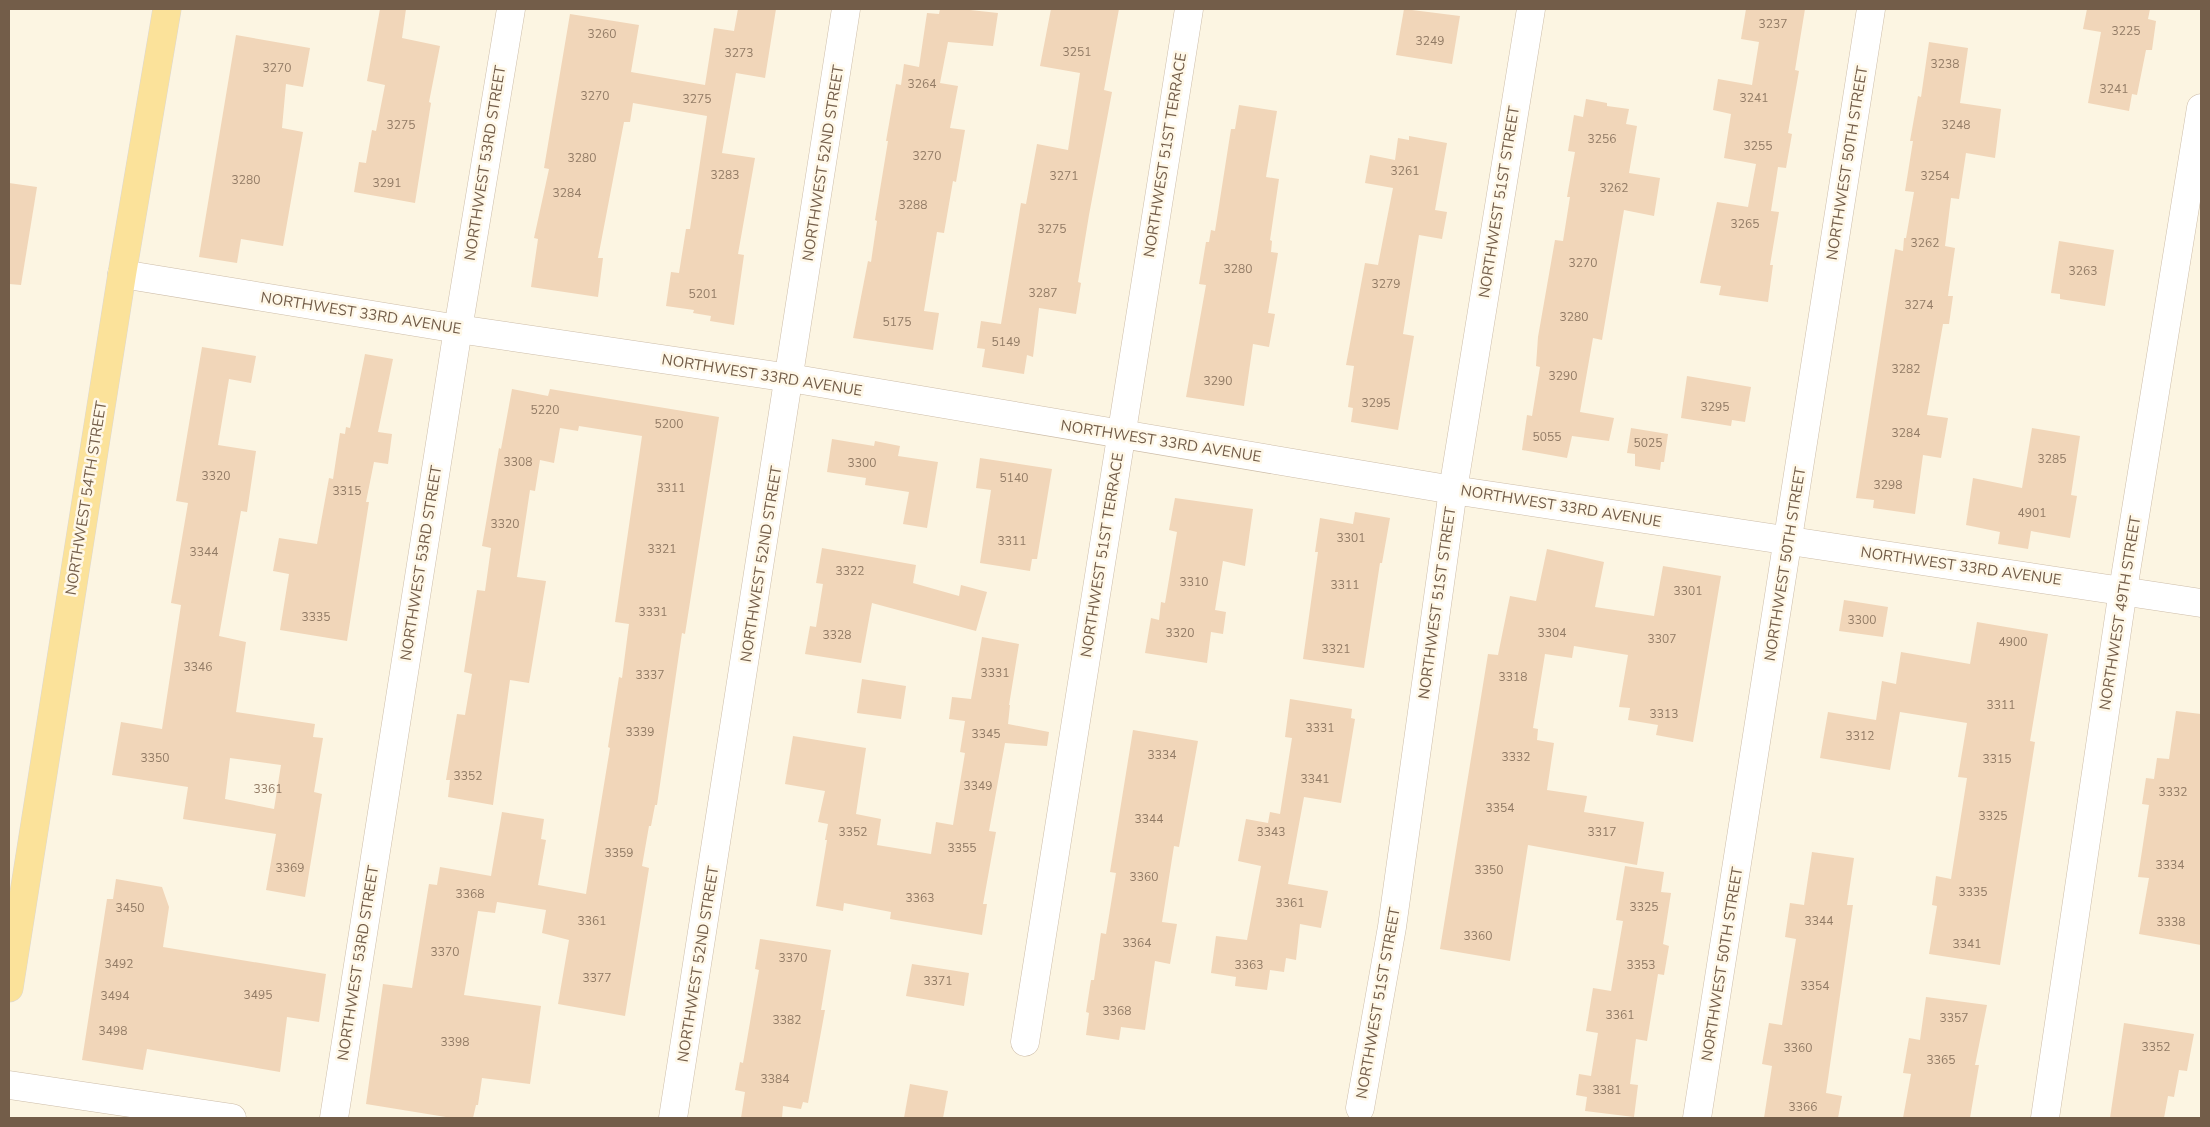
<svg xmlns="http://www.w3.org/2000/svg" width="2210" height="1127" font-family="'Nunito Sans',sans-serif">
  <style>
    .building { fill: #f1d6b9; fill-rule: evenodd }
    .lines { fill: none; stroke-linecap: round; stroke-linejoin: round }
    .minor-casing { stroke: #cdbda9; stroke-width: 29 }
    .major-casing { stroke: #ddd8d3; stroke-width: 29 }
    .minor { stroke: #fff; stroke-width: 28 }
    .major { stroke: #fbe29a; stroke-width: 28 }
    .labels { text-anchor: middle; dominant-baseline: central; stroke-width: 5; stroke-linejoin: round; paint-order: stroke }
    .number-label { font-size: 12px; fill: #927b65 }
    .street-label { font-size: 15px; fill: #735d49; stroke: #fff8e8 }
  </style>
  <rect width="100%" height="100%" fill="#fcf5e2"/>
  <g class="building">
    <path d="M 380,9 L 406,9 L 402,38 L 440,46 L 429,102 L 431,103 L 415,203 L 354,192 L 359,162 L 366,163 L 372,130 L 376,131 L 385,85 L 367,81 Z"/>
    <path d="M 738,9 L 776,9 L 765,78 L 736,73 L 722,153 L 755,158 L 738,254 L 744,255 L 734,325 L 710,321 L 711,316 L 693,313 L 694,310 L 666,306 L 671,272 L 679,273 L 686,229 L 690,229 L 707,116 L 633,103 L 630,122 L 624,122 L 598,258 L 603,258 L 598,297 L 531,287 L 538,239 L 534,238 L 549,169 L 544,168 L 570,14 L 639,25 L 631,72 L 705,85 L 714,28 L 734,31 Z"/>
    <path d="M 940,9 L 961,9 L 998,13 L 993,46 L 948,42 L 940,83 L 958,86 L 950,128 L 965,130 L 956,182 L 953,181 L 944,233 L 937,232 L 924,311 L 939,313 L 933,350 L 853,338 L 868,261 L 871,262 L 877,221 L 875,220 L 888,141 L 886,141 L 896,84 L 901,85 L 904,64 L 919,67 L 927,13 L 939,14 Z"/>
    <path d="M 1051,9 L 1119,9 L 1104,90 L 1112,92 L 1089,215 L 1078,282 L 1081,283 L 1076,314 L 1039,308 L 1033,357 L 1027,355 L 1024,374 L 982,367 L 985,349 L 977,348 L 981,321 L 1001,324 L 1021,203 L 1026,204 L 1037,144 L 1068,150 L 1080,73 L 1040,66 Z"/>
    <path d="M 1404,9 L 1460,16 L 1452,64 L 1396,55 Z"/>
    <path d="M 1746,9 L 1805,9 L 1795,70 L 1799,71 L 1788,133 L 1792,134 L 1786,168 L 1778,167 L 1771,211 L 1779,212 L 1770,265 L 1773,265 L 1768,302 L 1719,295 L 1721,286 L 1700,283 L 1717,202 L 1748,207 L 1756,164 L 1724,158 L 1731,114 L 1713,110 L 1718,79 L 1752,85 L 1759,42 L 1741,39 Z"/>
    <path d="M 2087,9 L 2150,9 L 2148,19 L 2156,21 L 2152,50 L 2146,50 L 2137,95 L 2132,94 L 2129,111 L 2088,103 L 2101,32 L 2083,29 Z"/>
    <path d="M 236,35 L 310,48 L 303,87 L 286,84 L 282,128 L 303,132 L 283,246 L 241,239 L 237,263 L 199,257 Z"/>
    <path d="M 1929,42 L 1968,48 L 1960,103 L 2001,109 L 1995,158 L 1966,153 L 1959,199 L 1951,198 L 1945,246 L 1955,248 L 1948,296 L 1953,296 L 1949,324 L 1943,324 L 1927,415 L 1948,418 L 1941,458 L 1923,455 L 1915,514 L 1873,508 L 1874,500 L 1856,498 L 1895,249 L 1903,251 L 1904,238 L 1906,238 L 1914,192 L 1905,191 L 1913,141 L 1910,141 L 1918,96 L 1921,97 Z"/>
    <path d="M 1586,99 L 1607,103 L 1607,106 L 1629,109 L 1626,124 L 1637,126 L 1629,173 L 1660,178 L 1654,216 L 1624,210 L 1602,340 L 1593,338 L 1580,412 L 1614,418 L 1609,441 L 1572,436 L 1567,458 L 1522,450 L 1527,415 L 1532,416 L 1540,367 L 1536,366 L 1538,337 L 1555,240 L 1563,241 L 1570,197 L 1567,197 L 1575,152 L 1568,151 L 1574,115 L 1583,117 Z"/>
    <path d="M 1239,105 L 1277,111 L 1266,177 L 1279,179 L 1270,240 L 1272,241 L 1271,252 L 1278,253 L 1268,313 L 1275,314 L 1269,347 L 1253,344 L 1244,406 L 1186,397 L 1206,285 L 1199,284 L 1206,242 L 1209,242 L 1211,230 L 1215,231 L 1231,129 L 1235,129 Z"/>
    <path d="M 1409,136 L 1447,143 L 1435,210 L 1447,212 L 1442,239 L 1419,235 L 1403,334 L 1414,336 L 1398,430 L 1351,422 L 1353,408 L 1348,407 L 1354,366 L 1346,365 L 1365,263 L 1378,265 L 1393,188 L 1365,183 L 1370,155 L 1395,160 L 1398,138 L 1409,140 Z"/>
    <path d="M 9,183 L 37,187 L 21,285 L 9,284 Z"/>
    <path d="M 2059,241 L 2114,250 L 2105,306 L 2060,299 L 2060,294 L 2051,293 Z"/>
    <path d="M 202,347 L 256,356 L 251,383 L 229,379 L 218,445 L 256,451 L 247,512 L 241,511 L 219,636 L 246,642 L 236,712 L 315,724 L 313,737 L 323,738 L 314,792 L 322,794 L 305,897 L 266,890 L 276,834 L 183,819 L 188,787 L 112,775 L 121,722 L 162,729 L 181,605 L 171,603 L 188,503 L 176,501 ZM 230,758 L 281,765 L 274,809 L 225,799 Z"/>
    <path d="M 365,354 L 393,359 L 378,432 L 392,434 L 388,464 L 374,462 L 366,502 L 369,502 L 347,641 L 280,630 L 289,574 L 273,571 L 279,538 L 317,544 L 329,478 L 333,479 L 340,433 L 345,434 L 346,427 L 350,428 Z"/>
    <path d="M 1687,376 L 1751,387 L 1745,422 L 1732,420 L 1731,426 L 1681,418 Z"/>
    <path d="M 512,389 L 548,396 L 550,389 L 719,417 L 685,634 L 682,633 L 657,805 L 655,805 L 651,826 L 649,826 L 642,866 L 649,868 L 625,1016 L 558,1004 L 569,940 L 542,933 L 546,910 L 497,902 L 495,913 L 478,911 L 464,995 L 541,1006 L 530,1084 L 482,1078 L 478,1105 L 476,1105 L 473,1118 L 452,1118 L 366,1104 L 383,984 L 412,988 L 429,884 L 437,885 L 440,867 L 491,876 L 502,812 L 544,819 L 541,839 L 546,840 L 538,885 L 586,894 L 610,748 L 608,747 L 619,677 L 622,678 L 629,624 L 615,622 L 642,436 L 579,426 L 578,431 L 560,428 L 554,463 L 540,460 L 535,491 L 530,490 L 517,577 L 546,581 L 529,683 L 510,680 L 493,805 L 448,797 L 450,780 L 446,780 L 457,714 L 465,715 L 472,674 L 464,672 L 477,590 L 485,591 L 491,548 L 482,546 L 499,448 L 501,449 Z"/>
    <path d="M 1631,428 L 1668,434 L 1664,462 L 1661,462 L 1660,470 L 1635,466 L 1635,454 L 1627,453 Z"/>
    <path d="M 2032,428 L 2080,436 L 2071,495 L 2077,496 L 2070,538 L 2031,531 L 2028,549 L 1998,544 L 2000,532 L 1966,525 L 1973,478 L 2022,488 Z"/>
    <path d="M 832,439 L 874,446 L 875,441 L 900,446 L 898,456 L 938,462 L 927,528 L 903,524 L 909,492 L 865,485 L 866,478 L 827,472 Z"/>
    <path d="M 980,458 L 1052,469 L 1037,559 L 1032,559 L 1030,571 L 980,563 L 991,490 L 976,488 Z"/>
    <path d="M 1175,498 L 1253,509 L 1245,566 L 1223,561 L 1215,610 L 1226,612 L 1223,634 L 1211,632 L 1207,663 L 1145,653 L 1151,618 L 1159,620 L 1161,602 L 1165,603 L 1177,532 L 1169,530 Z"/>
    <path d="M 1355,512 L 1390,518 L 1382,563 L 1380,563 L 1364,668 L 1303,659 L 1318,552 L 1315,552 L 1320,518 L 1353,524 Z"/>
    <path d="M 822,548 L 916,565 L 913,583 L 959,596 L 961,585 L 987,592 L 976,631 L 872,603 L 861,663 L 805,654 L 810,626 L 816,627 L 823,584 L 816,583 Z"/>
    <path d="M 1547,549 L 1604,562 L 1595,607 L 1654,616 L 1663,566 L 1721,576 L 1693,742 L 1656,735 L 1658,725 L 1628,720 L 1630,708 L 1619,707 L 1628,655 L 1574,646 L 1572,658 L 1545,654 L 1533,728 L 1538,729 L 1537,740 L 1554,743 L 1547,790 L 1587,796 L 1584,812 L 1644,822 L 1637,865 L 1528,845 L 1510,961 L 1440,949 L 1488,654 L 1498,655 L 1510,596 L 1536,601 Z"/>
    <path d="M 1844,600 L 1888,607 L 1883,637 L 1839,631 Z"/>
    <path d="M 1977,622 L 2048,634 L 2030,741 L 2035,742 L 2000,965 L 1929,954 L 1937,906 L 1932,905 L 1936,876 L 1951,879 L 1967,778 L 1958,777 L 1967,723 L 1900,712 L 1890,770 L 1820,758 L 1828,712 L 1876,720 L 1882,681 L 1896,684 L 1901,652 L 1970,664 Z"/>
    <path d="M 982,637 L 1019,644 L 1009,705 L 1010,705 L 1008,724 L 1049,732 L 1047,746 L 1005,743 L 989,831 L 996,832 L 983,904 L 987,904 L 982,935 L 890,919 L 891,912 L 844,903 L 843,911 L 816,906 L 827,840 L 825,840 L 828,824 L 818,822 L 825,791 L 785,784 L 793,736 L 866,748 L 856,814 L 881,819 L 877,845 L 931,854 L 936,822 L 953,825 L 965,753 L 960,752 L 965,721 L 949,719 L 952,697 L 971,699 Z"/>
    <path d="M 862,679 L 906,686 L 901,719 L 857,713 Z"/>
    <path d="M 1290,699 L 1352,709 L 1351,718 L 1355,719 L 1341,803 L 1304,797 L 1288,884 L 1328,891 L 1321,928 L 1300,924 L 1296,960 L 1286,958 L 1284,972 L 1270,970 L 1267,990 L 1235,986 L 1236,977 L 1211,973 L 1216,936 L 1247,940 L 1261,866 L 1238,861 L 1246,819 L 1268,823 L 1270,812 L 1280,814 L 1292,738 L 1285,737 Z"/>
    <path d="M 2176,711 L 2201,714 L 2201,945 L 2139,934 L 2149,878 L 2138,877 L 2149,805 L 2142,804 L 2146,778 L 2154,779 L 2157,758 L 2169,759 Z"/>
    <path d="M 1133,730 L 1198,741 L 1179,847 L 1174,846 L 1162,922 L 1177,924 L 1170,964 L 1155,961 L 1145,1030 L 1121,1027 L 1119,1040 L 1086,1035 L 1089,1013 L 1086,1012 L 1091,980 L 1094,980 L 1101,933 L 1106,934 L 1116,873 L 1110,872 Z"/>
    <path d="M 1812,852 L 1854,858 L 1847,905 L 1853,905 L 1826,1093 L 1842,1096 L 1838,1118 L 1764,1118 L 1772,1066 L 1762,1064 L 1769,1023 L 1782,1025 L 1796,939 L 1785,937 L 1790,903 L 1804,905 Z"/>
    <path d="M 1625,866 L 1664,872 L 1661,892 L 1671,893 L 1663,944 L 1669,946 L 1664,975 L 1658,974 L 1647,1041 L 1636,1039 L 1630,1084 L 1638,1085 L 1634,1117 L 1585,1111 L 1587,1097 L 1576,1095 L 1579,1074 L 1591,1076 L 1598,1033 L 1586,1031 L 1593,988 L 1611,991 L 1623,921 L 1616,920 Z"/>
    <path d="M 116,879 L 162,887 L 169,907 L 163,947 L 326,974 L 319,1022 L 287,1017 L 280,1072 L 147,1049 L 143,1070 L 82,1060 L 107,899 L 113,899 Z"/>
    <path d="M 760,939 L 831,950 L 821,1010 L 825,1010 L 808,1103 L 803,1102 L 801,1109 L 783,1106 L 782,1118 L 741,1118 L 745,1092 L 735,1090 L 740,1062 L 743,1063 L 759,970 L 755,969 Z"/>
    <path d="M 912,964 L 969,973 L 964,1006 L 906,996 Z"/>
    <path d="M 1926,997 L 1987,1005 L 1975,1065 L 1979,1065 L 1970,1118 L 1903,1118 L 1911,1074 L 1903,1073 L 1909,1038 L 1920,1040 Z"/>
    <path d="M 2124,1023 L 2194,1034 L 2187,1071 L 2179,1070 L 2174,1097 L 2168,1096 L 2164,1118 L 2110,1118 Z"/>
    <path d="M 910,1084 L 948,1091 L 943,1118 L 904,1118 Z"/>
  </g>
  <g class="lines">
    <defs>
      <g id="minor">
        <path d="M 122,274 L 458,329 L 790,378 L 1453,490 L 2201,603"/>
        <path d="M 1025,1042 L 1189,9"/>
        <path d="M 9,1085 L 232,1118"/>
        <path d="M 1360,1108 L 1392,927 L 1453,490 L 1531,9"/>
        <path d="M 334,1118 L 458,329 L 511,9"/>
        <path d="M 673,1118 L 846,9"/>
        <path d="M 1697,1118 L 1871,9"/>
        <path d="M 2045,1118 L 2123,590 L 2201,108"/>
      </g>
      <path id="major" d="M 9,988 L 122,274 L 167,9"/>
    </defs>
    <use href="#minor" class="minor-casing"/>
    <use href="#major" class="major-casing"/>
    <use href="#minor" class="minor"/>
    <use href="#major" class="major"/>
  </g>
  <g class="labels">
    <g class="number-label">
      <text x="1773" y="24">3237</text>
      <text x="2126" y="31">3225</text>
      <text x="602" y="34">3260</text>
      <text x="1430" y="41">3249</text>
      <text x="1077" y="52">3251</text>
      <text x="739" y="53">3273</text>
      <text x="1945" y="64">3238</text>
      <text x="277" y="68">3270</text>
      <text x="922" y="84">3264</text>
      <text x="2114" y="89">3241</text>
      <text x="595" y="96">3270</text>
      <text x="1754" y="98">3241</text>
      <text x="697" y="99">3275</text>
      <text x="401" y="125">3275</text>
      <text x="1956" y="125">3248</text>
      <text x="1602" y="139">3256</text>
      <text x="1758" y="146">3255</text>
      <text x="927" y="156">3270</text>
      <text x="582" y="158">3280</text>
      <text x="1405" y="171">3261</text>
      <text x="725" y="175">3283</text>
      <text x="1064" y="176">3271</text>
      <text x="1935" y="176">3254</text>
      <text x="246" y="180">3280</text>
      <text x="387" y="183">3291</text>
      <text x="1614" y="188">3262</text>
      <text x="567" y="193">3284</text>
      <text x="913" y="205">3288</text>
      <text x="1745" y="224">3265</text>
      <text x="1052" y="229">3275</text>
      <text x="1925" y="243">3262</text>
      <text x="1583" y="263">3270</text>
      <text x="1238" y="269">3280</text>
      <text x="2083" y="271">3263</text>
      <text x="1386" y="284">3279</text>
      <text x="1043" y="293">3287</text>
      <text x="703" y="294">5201</text>
      <text x="1919" y="305">3274</text>
      <text x="1574" y="317">3280</text>
      <text x="897" y="322">5175</text>
      <text x="1006" y="342">5149</text>
      <text x="1906" y="369">3282</text>
      <text x="1563" y="376">3290</text>
      <text x="1218" y="381">3290</text>
      <text x="1376" y="403">3295</text>
      <text x="1715" y="407">3295</text>
      <text x="545" y="410">5220</text>
      <text x="669" y="424">5200</text>
      <text x="1906" y="433">3284</text>
      <text x="1547" y="437">5055</text>
      <text x="1648" y="443">5025</text>
      <text x="2052" y="459">3285</text>
      <text x="518" y="462">3308</text>
      <text x="862" y="463">3300</text>
      <text x="216" y="476">3320</text>
      <text x="1014" y="478">5140</text>
      <text x="1888" y="485">3298</text>
      <text x="671" y="488">3311</text>
      <text x="347" y="491">3315</text>
      <text x="2032" y="513">4901</text>
      <text x="505" y="524">3320</text>
      <text x="1351" y="538">3301</text>
      <text x="1012" y="541">3311</text>
      <text x="662" y="549">3321</text>
      <text x="204" y="552">3344</text>
      <text x="850" y="571">3322</text>
      <text x="1194" y="582">3310</text>
      <text x="1345" y="585">3311</text>
      <text x="1688" y="591">3301</text>
      <text x="653" y="612">3331</text>
      <text x="316" y="617">3335</text>
      <text x="1862" y="620">3300</text>
      <text x="1180" y="633">3320</text>
      <text x="1552" y="633">3304</text>
      <text x="837" y="635">3328</text>
      <text x="1662" y="639">3307</text>
      <text x="2013" y="642">4900</text>
      <text x="1336" y="649">3321</text>
      <text x="198" y="667">3346</text>
      <text x="995" y="673">3331</text>
      <text x="650" y="675">3337</text>
      <text x="1513" y="677">3318</text>
      <text x="2001" y="705">3311</text>
      <text x="1664" y="714">3313</text>
      <text x="1320" y="728">3331</text>
      <text x="640" y="732">3339</text>
      <text x="986" y="734">3345</text>
      <text x="1860" y="736">3312</text>
      <text x="1162" y="755">3334</text>
      <text x="1516" y="757">3332</text>
      <text x="155" y="758">3350</text>
      <text x="1997" y="759">3315</text>
      <text x="468" y="776">3352</text>
      <text x="1315" y="779">3341</text>
      <text x="978" y="786">3349</text>
      <text x="268" y="789">3361</text>
      <text x="2173" y="792">3332</text>
      <text x="1500" y="808">3354</text>
      <text x="1993" y="816">3325</text>
      <text x="1149" y="819">3344</text>
      <text x="853" y="832">3352</text>
      <text x="1271" y="832">3343</text>
      <text x="1602" y="832">3317</text>
      <text x="962" y="848">3355</text>
      <text x="619" y="853">3359</text>
      <text x="2170" y="865">3334</text>
      <text x="290" y="868">3369</text>
      <text x="1489" y="870">3350</text>
      <text x="1144" y="877">3360</text>
      <text x="1973" y="892">3335</text>
      <text x="470" y="894">3368</text>
      <text x="920" y="898">3363</text>
      <text x="1290" y="903">3361</text>
      <text x="1644" y="907">3325</text>
      <text x="130" y="908">3450</text>
      <text x="592" y="921">3361</text>
      <text x="1819" y="921">3344</text>
      <text x="2171" y="922">3338</text>
      <text x="1478" y="936">3360</text>
      <text x="1137" y="943">3364</text>
      <text x="1967" y="944">3341</text>
      <text x="445" y="952">3370</text>
      <text x="793" y="958">3370</text>
      <text x="119" y="964">3492</text>
      <text x="1249" y="965">3363</text>
      <text x="1641" y="965">3353</text>
      <text x="597" y="978">3377</text>
      <text x="938" y="981">3371</text>
      <text x="1815" y="986">3354</text>
      <text x="258" y="995">3495</text>
      <text x="115" y="996">3494</text>
      <text x="1117" y="1011">3368</text>
      <text x="1620" y="1015">3361</text>
      <text x="1954" y="1018">3357</text>
      <text x="787" y="1020">3382</text>
      <text x="113" y="1031">3498</text>
      <text x="455" y="1042">3398</text>
      <text x="2156" y="1047">3352</text>
      <text x="1798" y="1048">3360</text>
      <text x="1941" y="1060">3365</text>
      <text x="775" y="1079">3384</text>
      <text x="1607" y="1090">3381</text>
      <text x="1803" y="1107">3366</text>
    </g>
    <g class="street-label">
      <text transform="translate(1165 155) rotate(-81)">NORTHWEST 51ST TERRACE</text>
      <text transform="translate(485 163) rotate(-81)">NORTHWEST 53RD STREET</text>
      <text transform="translate(823 163) rotate(-81)">NORTHWEST 52ND STREET</text>
      <text transform="translate(1847 163) rotate(-81)">NORTHWEST 50TH STREET</text>
      <text transform="translate(1499 202) rotate(-81)">NORTHWEST 51ST STREET</text>
      <text transform="translate(361 313) rotate(9)">NORTHWEST 33RD AVENUE</text>
      <text transform="translate(762 375) rotate(9)">NORTHWEST 33RD AVENUE</text>
      <text transform="translate(1161 441) rotate(9)">NORTHWEST 33RD AVENUE</text>
      <text transform="translate(86 498) rotate(-81)">NORTHWEST 54TH STREET</text>
      <text transform="translate(1561 506) rotate(9)">NORTHWEST 33RD AVENUE</text>
      <text transform="translate(1102 555) rotate(-81)">NORTHWEST 51ST TERRACE</text>
      <text transform="translate(421 563) rotate(-81)">NORTHWEST 53RD STREET</text>
      <text transform="translate(761 564) rotate(-81)">NORTHWEST 52ND STREET</text>
      <text transform="translate(1785 564) rotate(-81)">NORTHWEST 50TH STREET</text>
      <text transform="translate(1961 566) rotate(8)">NORTHWEST 33RD AVENUE</text>
      <text transform="translate(1437 603) rotate(-82)">NORTHWEST 51ST STREET</text>
      <text transform="translate(2120 613) rotate(-81)">NORTHWEST 49TH STREET</text>
      <text transform="translate(358 963) rotate(-81)">NORTHWEST 53RD STREET</text>
      <text transform="translate(698 964) rotate(-81)">NORTHWEST 52ND STREET</text>
      <text transform="translate(1722 964) rotate(-81)">NORTHWEST 50TH STREET</text>
      <text transform="translate(1378 1003) rotate(-80)">NORTHWEST 51ST STREET</text>
    </g>
  </g>
  <rect width="2210" height="1127" fill="none" stroke="#735d49" stroke-width="20"/>
</svg>
